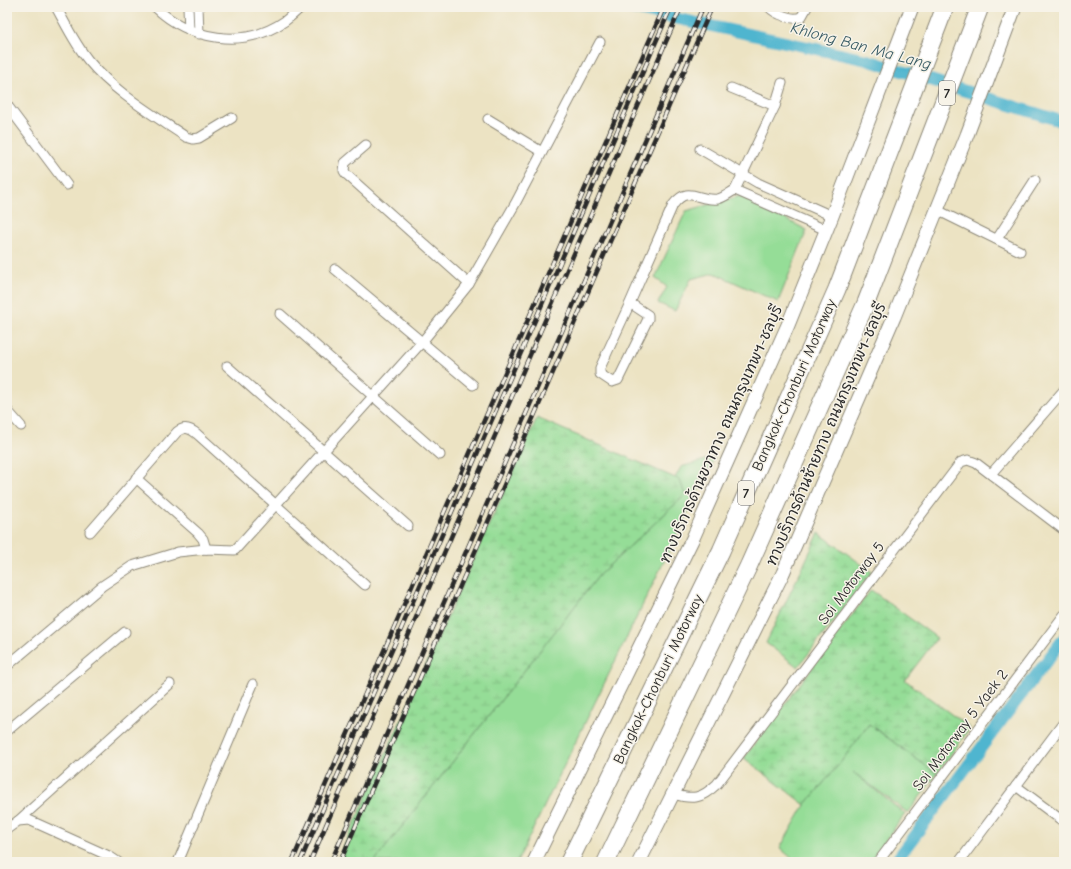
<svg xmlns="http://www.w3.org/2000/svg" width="1071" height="869" font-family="'Comic Neue','Playpen Sans Thai',sans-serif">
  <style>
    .green { fill: #95dd97; stroke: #608461 }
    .wetland { fill: url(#wetland-marsh); stroke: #608461 }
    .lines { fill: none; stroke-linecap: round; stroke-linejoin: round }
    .canal { stroke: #50b5cf; stroke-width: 12 }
    .street-casing { stroke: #8c8777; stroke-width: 11 }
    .secondary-casing { stroke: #8c8777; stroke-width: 15 }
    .highway-casing { stroke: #8c8777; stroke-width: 19 }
    .street { stroke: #fff; stroke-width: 9 }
    .secondary { stroke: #fff; stroke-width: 13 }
    .highway { stroke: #fff; stroke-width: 17 }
    .rail-casing { stroke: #2b2b2b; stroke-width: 4.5 }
    .rail { stroke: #f7f3e8; stroke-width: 3; stroke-dasharray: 9; stroke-linecap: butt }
    .labels { text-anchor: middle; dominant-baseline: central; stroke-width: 3; stroke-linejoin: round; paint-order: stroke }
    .shield { fill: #f7f3e8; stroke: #686764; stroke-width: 1 }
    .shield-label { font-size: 14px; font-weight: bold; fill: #2b2b2b }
    .street-label { font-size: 15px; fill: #2b2b2b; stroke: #f7f3e8 }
    .water-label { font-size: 16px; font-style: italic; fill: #385b64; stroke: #f7f3e8 }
  </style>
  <defs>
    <pattern id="wetland-marsh" width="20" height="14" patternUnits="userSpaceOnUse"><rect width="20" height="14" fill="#95dd97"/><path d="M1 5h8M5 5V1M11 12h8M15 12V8" fill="none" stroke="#81be82"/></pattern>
  </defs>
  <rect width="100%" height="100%" fill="#f7f3e8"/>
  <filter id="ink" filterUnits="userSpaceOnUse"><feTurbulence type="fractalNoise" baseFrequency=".025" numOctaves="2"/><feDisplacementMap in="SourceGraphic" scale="8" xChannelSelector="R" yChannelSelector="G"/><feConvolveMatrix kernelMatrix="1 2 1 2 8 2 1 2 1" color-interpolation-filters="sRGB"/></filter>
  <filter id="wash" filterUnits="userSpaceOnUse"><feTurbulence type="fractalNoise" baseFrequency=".012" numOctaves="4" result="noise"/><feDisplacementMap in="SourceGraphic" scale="16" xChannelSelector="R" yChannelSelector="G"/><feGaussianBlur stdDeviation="0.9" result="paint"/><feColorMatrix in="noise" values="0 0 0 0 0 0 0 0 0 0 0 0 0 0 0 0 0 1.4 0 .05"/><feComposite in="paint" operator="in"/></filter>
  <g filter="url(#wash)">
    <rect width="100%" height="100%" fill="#ece3c3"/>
    <g class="green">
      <path d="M 740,196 L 807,230 L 778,302 L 714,273 L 691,279 L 675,311 L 658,303 L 667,287 L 655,278 L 686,211 Z"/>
      <path d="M 715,457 L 517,862 L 374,862 L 600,574 L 685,495 L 680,480 L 675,478 L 681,467 Z"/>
      <path d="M 869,724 L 937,774 L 908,813 L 853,772 L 905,814 L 869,862 L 796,862 L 780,848 L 805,805 L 840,763 Z"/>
    </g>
    <g class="wetland">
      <path d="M 537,418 L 680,480 L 685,495 L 600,574 L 374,862 L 337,862 Z"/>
      <path d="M 819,533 L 872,572 L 798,667 L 766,643 Z"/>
      <path d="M 871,590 L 937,638 L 905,680 L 970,728 L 937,774 L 869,724 L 840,763 L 805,805 L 744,758 Z"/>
    </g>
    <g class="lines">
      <g class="canal">
        <path d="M 624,7 L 867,60 L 1064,122"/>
        <path d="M 895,862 L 1064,638"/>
      </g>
    </g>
  </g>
  <g filter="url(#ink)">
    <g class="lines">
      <defs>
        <g id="street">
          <path d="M 56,7 C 66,25 75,44 88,60 C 114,92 152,114 186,137 L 193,139 L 199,138 L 232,118"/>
          <path d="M 155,7 C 190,40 243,50 285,21 C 290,17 296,12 301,7"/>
          <path d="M 188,7 L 189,30"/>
          <path d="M 198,7 L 199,34"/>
          <path d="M 769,7 C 775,14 795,22 802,16 L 807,7"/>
          <path d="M 731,88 L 775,106"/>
          <path d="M 7,105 L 67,185"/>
          <path d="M 488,119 L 542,152"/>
          <path d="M 366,145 L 345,163 L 344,171 L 346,174 L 469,284"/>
          <path d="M 700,149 L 758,183 L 832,216"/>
          <path d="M 735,190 L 775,106 L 782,83"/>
          <path d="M 937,210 L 1020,251"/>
          <path d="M 997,239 L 1035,180"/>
          <path d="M 335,269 L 473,385"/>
          <path d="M 630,303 L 648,315 L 648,319 L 618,380 L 612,382 L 600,374 L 600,368 L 630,303 L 673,205 C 689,184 698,202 718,199 C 725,197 729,193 735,190 L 826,230"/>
          <path d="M 280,314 L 440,455"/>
          <path d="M 227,366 L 408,526"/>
          <path d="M 7,410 L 21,426"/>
          <path d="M 991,474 L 1064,390"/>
          <path d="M 136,478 L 198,533 L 203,539 L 206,549"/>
          <path d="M 90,532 L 177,432 C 184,426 190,428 197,434 L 365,585"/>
          <path d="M 7,666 L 102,586 L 132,566 L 178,552 L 206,549 L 235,550 L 422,342 L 469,284 L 515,204 L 600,42"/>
          <path d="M 7,731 L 125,632"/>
          <path d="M 1016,786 L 1064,822"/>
          <path d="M 673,794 C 693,800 701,799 717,784 L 961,462 L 968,460 L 976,463 L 1064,530"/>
          <path d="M 18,821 L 170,684"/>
          <path d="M 7,829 L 18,821 L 29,820 L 109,856 L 118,862"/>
          <path d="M 178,862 L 253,684"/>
          <path d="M 878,862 L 1064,615"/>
          <path d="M 959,862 L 1064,722"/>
        </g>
        <g id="secondary">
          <path d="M 534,862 L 693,538 L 788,325 L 832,216 L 912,7"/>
          <path d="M 639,862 L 783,573 L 894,317 L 967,135 L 1015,7"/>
        </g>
        <g id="highway">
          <path d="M 569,862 L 721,551 L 837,289 L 945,7"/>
          <path d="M 606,862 L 749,565 L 866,303 L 980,7"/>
        </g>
      </defs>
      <use href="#street" class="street-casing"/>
      <use href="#secondary" class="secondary-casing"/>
      <use href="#highway" class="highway-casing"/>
      <use href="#street" class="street"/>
      <use href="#secondary" class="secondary"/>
      <use href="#highway" class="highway"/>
      <defs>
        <g id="rail">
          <path d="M 292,862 L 664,7"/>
          <path d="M 300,862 L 671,7"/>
          <path d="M 310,862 L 681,7"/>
          <path d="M 331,862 L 703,7"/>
          <path d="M 340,862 L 712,7"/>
        </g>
      </defs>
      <use href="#rail" class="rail-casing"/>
      <use href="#rail" class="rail"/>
    </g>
  </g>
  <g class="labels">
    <g class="shield">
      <rect x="939" y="81" width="16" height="24" rx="3"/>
      <rect x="738" y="481" width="16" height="24" rx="3"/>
    </g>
    <g class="shield-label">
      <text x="947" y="93">7</text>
      <text x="746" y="493">7</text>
    </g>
    <g class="street-label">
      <text transform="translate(794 385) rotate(-66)">Bangkok-Chonburi Motorway</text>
      <text transform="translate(721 434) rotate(-66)">ทางบริการด้านขวาทาง ถนนกรุงเทพฯ-ชลบุรี</text>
      <text transform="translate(826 434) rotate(-67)">ทางบริการด้านซ้ายทาง ถนนกรุงเทพฯ-ชลบุรี</text>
      <text transform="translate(851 583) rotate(-53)">Soi Motorway 5</text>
      <text transform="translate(658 679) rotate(-64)">Bangkok-Chonburi Motorway</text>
      <text transform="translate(960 730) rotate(-53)">Soi Motorway 5 Yaek 2</text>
    </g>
    <g class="water-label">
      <text transform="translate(861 46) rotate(15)">Khlong Ban Ma Lang</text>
    </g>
  </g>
  <rect width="1071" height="869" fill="none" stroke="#f7f3e8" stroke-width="24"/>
</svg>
